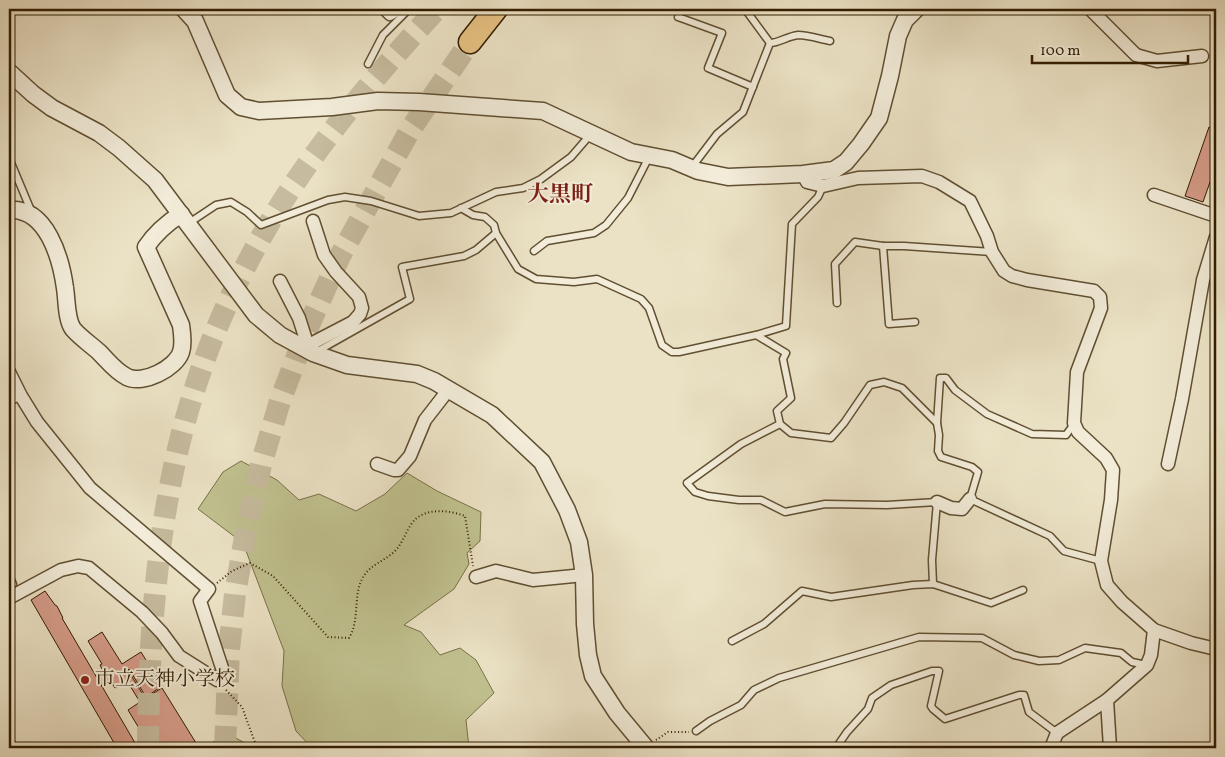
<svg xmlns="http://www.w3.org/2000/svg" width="1225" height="757" font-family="Vollkorn,'Noto Serif JP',serif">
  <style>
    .green { fill: #c0c18f; stroke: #797048 }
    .building { fill: #d69d8a; stroke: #321e01 }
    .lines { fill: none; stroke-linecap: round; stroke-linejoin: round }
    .motorway-tunnel { stroke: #c6bb9e; stroke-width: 22; stroke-dasharray: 22 11; stroke-linecap: butt }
    .service-casing { stroke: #604f32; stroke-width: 9 }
    .minor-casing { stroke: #604f32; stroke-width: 15 }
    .tertiary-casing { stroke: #604f32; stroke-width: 19 }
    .motorway-casing { stroke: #321e01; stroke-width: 25 }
    .path { stroke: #321e01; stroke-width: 2; stroke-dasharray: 1 2.5; stroke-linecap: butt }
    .service { stroke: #f2ecd9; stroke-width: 6 }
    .minor { stroke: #f2ecd9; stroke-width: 12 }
    .tertiary { stroke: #f2ecd9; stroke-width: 16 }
    .motorway { stroke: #e6c182; stroke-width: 22 }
    .poi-dot { fill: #8f2418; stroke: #f2ecd9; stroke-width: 2 }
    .labels { text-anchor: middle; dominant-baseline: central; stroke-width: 4; stroke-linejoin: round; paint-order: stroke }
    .poi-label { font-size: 20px; fill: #321e01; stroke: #f2ecd9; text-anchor: start }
    .quarter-label { font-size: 22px; font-weight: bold; fill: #7a1f14; stroke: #f2ecd9 }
  </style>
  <rect width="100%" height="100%" fill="#ebe2c5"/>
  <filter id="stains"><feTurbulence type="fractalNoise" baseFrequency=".004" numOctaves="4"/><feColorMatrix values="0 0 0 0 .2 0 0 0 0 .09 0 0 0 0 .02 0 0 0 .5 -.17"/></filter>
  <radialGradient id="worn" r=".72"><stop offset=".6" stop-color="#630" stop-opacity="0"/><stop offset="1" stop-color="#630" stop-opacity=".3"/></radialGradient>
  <g class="green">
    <path d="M 241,461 L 277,480 L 299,500 L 319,494 L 356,511 L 385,494 L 407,473 L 437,491 L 481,512 L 480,541 L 467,553 L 469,564 L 454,589 L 404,625 L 421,632 L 440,655 L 460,648 L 476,660 L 494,693 L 466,720 L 469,748 L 312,748 L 296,731 L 282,686 L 284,651 L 243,543 L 198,509 L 223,472 Z"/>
    <path d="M 232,736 L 254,748 L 203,748 L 207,744 Z"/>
  </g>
  <g class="building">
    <path d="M 1209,127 L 1216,129 L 1216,165 L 1203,202 L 1185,196 Z"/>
    <path d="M 45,591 L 55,605 L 57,606 L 63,618 L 62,618 L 138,748 L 117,748 L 31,600 Z"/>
    <path d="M 102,632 L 122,664 L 141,652 L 162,686 L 146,697 L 129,669 L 128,670 L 145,698 L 162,688 L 196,743 L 188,748 L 151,748 L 128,710 L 140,702 L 127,681 L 115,688 L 111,682 L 103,688 L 96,676 L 103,671 L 100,665 L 102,664 L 88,641 Z"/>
  </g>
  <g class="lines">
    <g class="motorway-tunnel">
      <path d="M 148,748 C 149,625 158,497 198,379 C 218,316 255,242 292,187 C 335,123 385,65 437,9"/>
      <path d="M 225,748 L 229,650 L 235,594 L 246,531 L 261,465 L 280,401 L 309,325 L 340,256 L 410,130 L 470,42"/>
    </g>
    <defs>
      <g id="service">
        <path d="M 745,9 L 770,43"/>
        <path d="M 678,17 L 722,33 L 708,68 L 753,87"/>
        <path d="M 368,64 L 383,35 L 409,9"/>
        <path d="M 9,158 L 32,213"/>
        <path d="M 692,167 L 717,134 L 743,112 L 770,43 C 779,43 788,36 798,35 C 808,35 820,39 830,41"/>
        <path d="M 461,208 L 473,215 L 485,217 L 494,225 L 496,233 L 518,269 L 536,279 L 574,282 L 597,279 L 641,299 L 649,308 L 662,345 L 672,352 L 679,352 L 756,335 L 786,326 L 792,224 L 818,197 L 823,186"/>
        <path d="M 189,223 L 216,205 L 231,202 L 247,212 L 261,225 L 328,200 L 345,197 L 371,201 L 419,216 L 451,213 L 496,192 L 523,188 L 541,179 L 571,157 L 590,135"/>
        <path d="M 883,246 L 889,324 L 915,322"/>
        <path d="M 534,251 L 547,241 L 594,233 L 606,225 L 628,198 L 649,157"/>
        <path d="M 837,303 L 835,264 L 855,242 L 883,246 L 904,246 L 992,252"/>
        <path d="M 756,335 L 786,353 L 783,359 L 791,398 L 777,411 L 780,424 L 791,433 L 831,438 L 844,423 L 870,385 L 884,382 L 902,388 L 937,423"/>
        <path d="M 316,352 L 410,299 L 402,267 L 464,256 L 476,250 L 496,233"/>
        <path d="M 9,402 L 21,396"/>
        <path d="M 780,424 L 741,444 L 687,483 L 695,492 L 708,496 L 739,500 L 761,500 L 785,512 L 825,504 L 887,505 L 937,502 L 932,560 L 933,584"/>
        <path d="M 1074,424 L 1066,435 L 1032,434 L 987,414 L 955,390 L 946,378 L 940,378 L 937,423 L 939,435 L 938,451 L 941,457 L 972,467 L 978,472 L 970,499 L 1050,536 L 1064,551 L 1101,561"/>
        <path d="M 9,576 L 13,584"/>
        <path d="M 732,641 L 764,624 L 802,591 L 831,597 L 913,585 L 933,584 L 991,603 L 1023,590"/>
        <path d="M 696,731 L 710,721 L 741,705 L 754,690 L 779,678 L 919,637 L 982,638 L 1014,655 L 1039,661 L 1059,660 L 1085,648 L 1121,653 L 1132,662 L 1146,665"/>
        <path d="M 836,748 L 847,732 L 868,709 L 872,698 L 891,685 L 932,671 L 939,671 L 931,706 L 933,709 L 945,719 L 1019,695 L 1024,695 L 1029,712 L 1057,733"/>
      </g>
      <g id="minor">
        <path d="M 385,9 L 390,14 L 398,9"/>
        <path d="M 1090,9 L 1136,55 L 1157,61 L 1202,56"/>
        <path d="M 803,174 L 807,182 L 823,186 L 858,178 L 922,176 L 939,182 L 970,201 L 987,236 L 992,252 L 1004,271 L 1012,276 L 1027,280 L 1094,291 L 1100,297 L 1101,308 L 1077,372 L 1074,423 L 1078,432 L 1106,458 L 1113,470 L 1111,500 L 1101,561 L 1107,585 L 1122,602 L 1154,630 L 1191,643 L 1216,649"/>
        <path d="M 1154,195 L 1216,216"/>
        <path d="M 280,281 L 299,318 L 306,340 L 303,348"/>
        <path d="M 303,348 L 353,322 L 360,314 L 362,308 L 359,297 L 336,272 L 324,255 L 313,221"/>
        <path d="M 9,372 L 21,396 L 37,422 L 90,488 L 209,589 L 200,601 L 225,677 L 217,680 L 179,656 L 162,633 L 142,612 L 89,568 L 78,566 L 61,570 L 9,598"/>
        <path d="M 377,464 L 394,470 L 398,470 L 410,456 L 425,420 L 449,389"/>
        <path d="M 1168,464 L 1182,399 L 1203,280 L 1216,237"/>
        <path d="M 937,502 L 951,508 L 962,509 L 970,499"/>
        <path d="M 476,577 L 496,571 L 533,580 L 584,575"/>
        <path d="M 1107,700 L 1110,748"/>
        <path d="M 9,745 L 11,748"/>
        <path d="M 1051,748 L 1057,733 L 1107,700 L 1147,665 L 1151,655 L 1154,630"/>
      </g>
      <g id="tertiary">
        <path d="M 184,9 L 195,21 L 227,95 L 241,107 L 259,111 L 332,107 L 378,101 L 419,102 L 543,111 L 631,152 L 672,160 L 698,171 L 728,177 L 803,174 L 834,170 L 846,162 L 861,144 L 879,118 L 890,76 L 898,36 L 905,20 L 916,9"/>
        <path d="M 9,72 L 33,94 L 52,108 L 99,133 L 119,148 L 155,180 L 256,315 L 280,335 L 313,353 L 347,365 L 417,374 L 434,381 L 492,415 L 542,462 L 567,510 L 579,542 L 584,575 L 585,624 L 588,655 L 593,676 L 617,713 L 646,748"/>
        <path d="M 9,210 C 47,207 61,259 65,288 C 67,300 66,319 73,329 C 81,338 90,344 99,352 C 108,361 115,371 127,377 C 143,385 176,368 181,352 C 184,343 182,334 181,325 L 146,247 C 156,232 167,223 181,214"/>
      </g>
      <path id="motorway" d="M 470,42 L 496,9"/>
    </defs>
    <use href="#service" class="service-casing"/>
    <use href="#minor" class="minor-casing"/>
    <use href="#tertiary" class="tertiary-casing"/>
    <use href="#motorway" class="motorway-casing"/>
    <g class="path">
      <path d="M 217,583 L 232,571 L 250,563 L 273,576 L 328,637 L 349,638 C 360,620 353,597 362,579 C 369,565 383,562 394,552 C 403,543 405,533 412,523 C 424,507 449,510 465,516 L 473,566"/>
      <path d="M 226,690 L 242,707 L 257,748"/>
      <path d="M 656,740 L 668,732 L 689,732"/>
    </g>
    <use href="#service" class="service"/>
    <use href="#minor" class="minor"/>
    <use href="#tertiary" class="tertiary"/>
    <use href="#motorway" class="motorway"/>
  </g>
  <circle class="poi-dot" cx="85" cy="680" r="5"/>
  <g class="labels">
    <g class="poi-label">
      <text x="95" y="680">市立天神小学校</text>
    </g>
    <g class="quarter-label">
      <text x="560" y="195">大黒町</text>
    </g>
  </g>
  <rect width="1225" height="757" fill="none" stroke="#ebe2c5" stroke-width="30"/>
  <rect x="10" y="10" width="1205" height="737" fill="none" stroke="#321e01" stroke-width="2.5"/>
  <rect x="15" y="15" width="1195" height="727" fill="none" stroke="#321e01"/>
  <path d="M1032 55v8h156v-8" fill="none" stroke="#321e01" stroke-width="2.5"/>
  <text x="1040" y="55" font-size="15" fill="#321e01" stroke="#f2ecd9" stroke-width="4" paint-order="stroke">100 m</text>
  <rect width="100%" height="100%" filter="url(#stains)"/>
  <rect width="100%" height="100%" fill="url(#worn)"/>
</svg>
